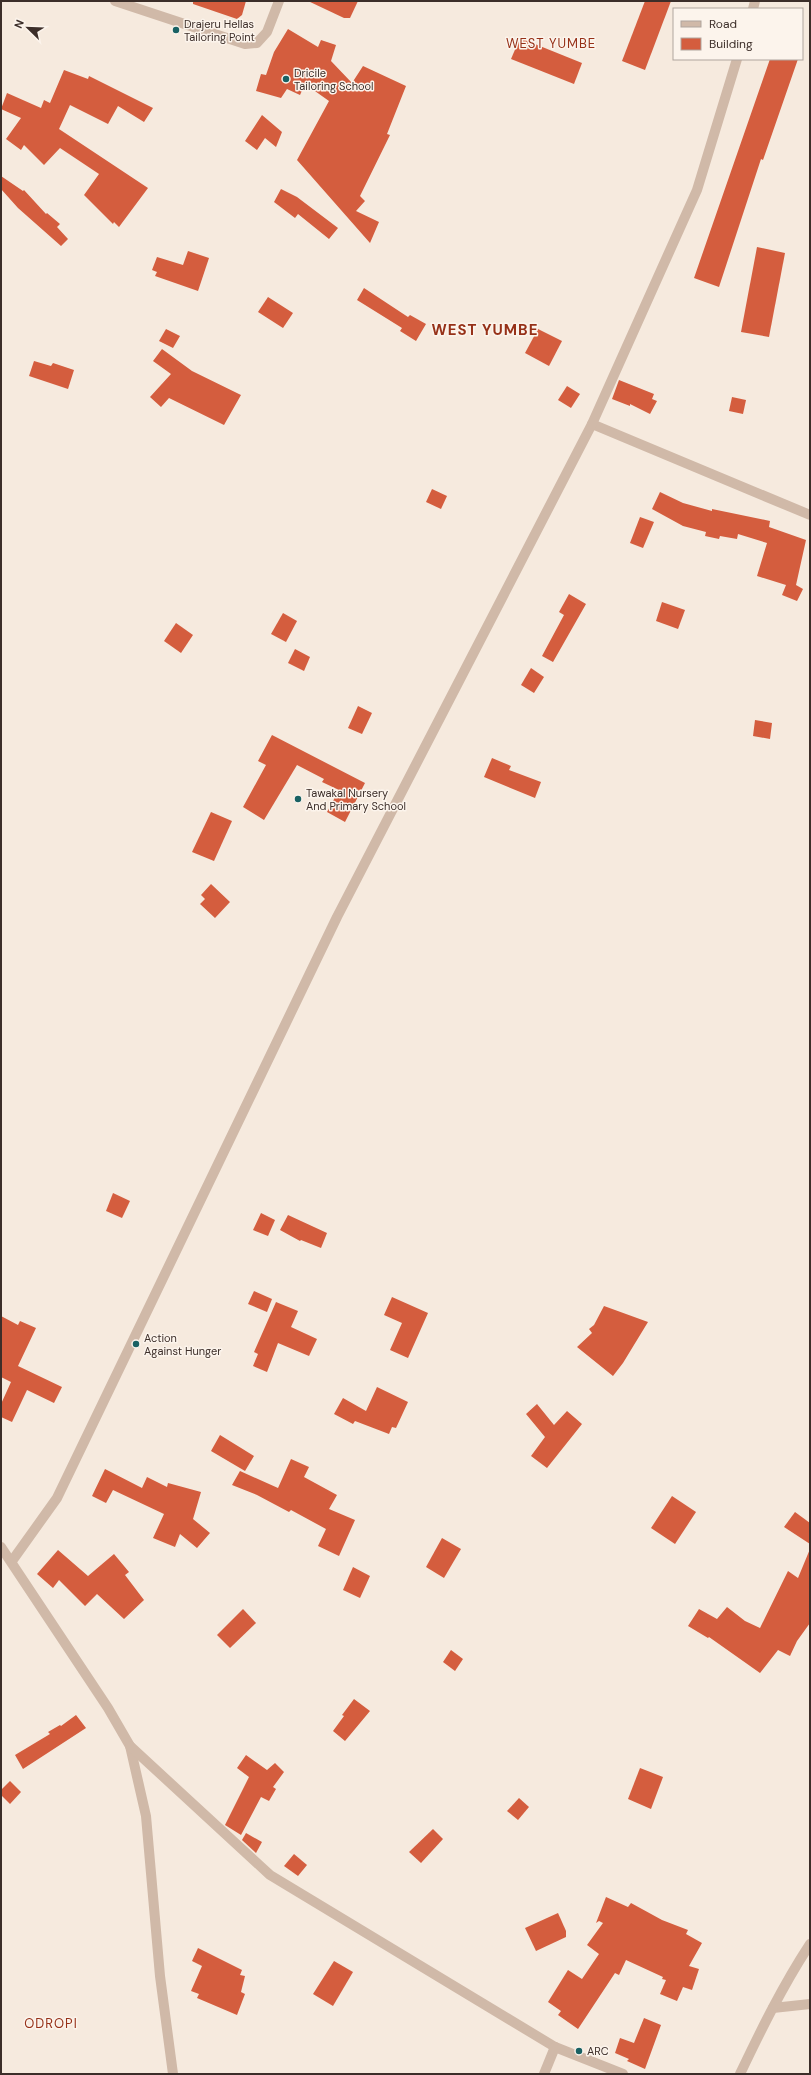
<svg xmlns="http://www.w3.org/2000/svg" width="811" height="2075" font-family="'DM Sans',sans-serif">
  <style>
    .building { fill: #d45d3e }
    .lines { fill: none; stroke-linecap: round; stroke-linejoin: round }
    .street { stroke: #d0b9a8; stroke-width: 10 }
    .poi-dot { fill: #196163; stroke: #fcf4ec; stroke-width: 1.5 }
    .labels { text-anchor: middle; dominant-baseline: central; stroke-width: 3; stroke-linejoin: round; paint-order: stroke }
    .poi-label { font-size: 11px; fill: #3c2e29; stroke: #fcf4ec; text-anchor: start }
    .quarter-label { font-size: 13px; letter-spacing: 1px; fill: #963118; stroke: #fcf4ec }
    .district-label { font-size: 15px; font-weight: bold; letter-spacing: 1px; fill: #963118; stroke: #fcf4ec }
  </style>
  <rect width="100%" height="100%" fill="#f6eade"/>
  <g class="building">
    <path d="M 193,1 L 246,1 L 242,15 L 237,19 L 193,4 Z"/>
    <path d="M 308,1 L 358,1 L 350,18 L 344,18 Z"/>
    <path d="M 645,1 L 671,1 L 645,70 L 622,61 Z"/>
    <path d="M 288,29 L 318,47 L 321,40 L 336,45 L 331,61 L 352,83 L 363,66 L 406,86 L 387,134 L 390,135 L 360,196 L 365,201 L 356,211 L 379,222 L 370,243 L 297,160 L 329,101 L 305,84 L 300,95 L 287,89 L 281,98 L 256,91 L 261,74 L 266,75 L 274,52 Z"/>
    <path d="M 520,38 L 582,63 L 574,84 L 511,59 Z"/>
    <path d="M 770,59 L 798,59 L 763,160 L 761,159 L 719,287 L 694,278 Z"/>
    <path d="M 64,70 L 88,79 L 89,76 L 153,108 L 144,122 L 118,106 L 108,124 L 70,105 L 59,129 L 148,188 L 119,227 L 114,222 L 113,224 L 84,195 L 99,174 L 60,148 L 44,165 L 24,145 L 21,150 L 6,139 L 21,118 L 1,109 L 7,93 L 41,108 L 44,100 L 50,103 Z"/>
    <path d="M 262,115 L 282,132 L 276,147 L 265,138 L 257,150 L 245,141 Z"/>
    <path d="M 1,176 L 23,191 L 24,190 L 46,214 L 47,213 L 60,224 L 57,227 L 68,239 L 61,246 L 18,208 L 1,189 Z"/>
    <path d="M 281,189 L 297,197 L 338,228 L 329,239 L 298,214 L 295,218 L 274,202 Z"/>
    <path d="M 757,247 L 785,253 L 769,337 L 741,332 Z"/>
    <path d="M 188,251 L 209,258 L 198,291 L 155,276 L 157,272 L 152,270 L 157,257 L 183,265 Z"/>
    <path d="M 364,288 L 408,317 L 410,315 L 426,324 L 416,341 L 400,331 L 402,328 L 357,300 Z"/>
    <path d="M 268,297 L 293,313 L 283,328 L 258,312 Z"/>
    <path d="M 166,329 L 180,336 L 173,348 L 159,341 Z"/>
    <path d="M 538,329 L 562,341 L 549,366 L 525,353 Z"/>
    <path d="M 162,349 L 192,371 L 241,395 L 224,425 L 169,398 L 161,407 L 150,397 L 171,374 L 153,361 Z"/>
    <path d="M 34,361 L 51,366 L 53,363 L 74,370 L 68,389 L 29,376 Z"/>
    <path d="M 619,380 L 654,394 L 652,399 L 657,401 L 650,414 L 630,404 L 630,406 L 612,399 Z"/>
    <path d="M 567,386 L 580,394 L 571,408 L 558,400 Z"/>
    <path d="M 732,397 L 746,400 L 743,414 L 729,411 Z"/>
    <path d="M 432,489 L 447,496 L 441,509 L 426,502 Z"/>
    <path d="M 660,492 L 683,503 L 712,511 L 712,509 L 770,521 L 769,527 L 806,540 L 796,585 L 803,589 L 797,601 L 782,595 L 786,585 L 757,576 L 767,543 L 738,534 L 737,539 L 720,536 L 719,539 L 705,536 L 706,532 L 683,526 L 652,509 Z"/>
    <path d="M 640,517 L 654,522 L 643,548 L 630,543 Z"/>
    <path d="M 569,594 L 586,604 L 553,662 L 542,656 L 564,615 L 559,612 Z"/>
    <path d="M 662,602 L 685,610 L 678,629 L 656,621 Z"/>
    <path d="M 283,613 L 297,621 L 286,642 L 271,634 Z"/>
    <path d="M 176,623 L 193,635 L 181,653 L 164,641 Z"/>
    <path d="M 295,649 L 310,657 L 304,671 L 288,663 Z"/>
    <path d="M 531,668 L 544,677 L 534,693 L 521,685 Z"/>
    <path d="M 358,706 L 372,713 L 362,734 L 348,728 Z"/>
    <path d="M 755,720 L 772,723 L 770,739 L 753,736 Z"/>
    <path d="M 272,735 L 365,783 L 345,822 L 327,812 L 339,790 L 322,782 L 324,779 L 297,765 L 264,820 L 243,807 L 266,765 L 258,761 Z"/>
    <path d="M 492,758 L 511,766 L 509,770 L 541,782 L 535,798 L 484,777 Z"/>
    <path d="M 211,812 L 232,821 L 214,861 L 192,852 Z"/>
    <path d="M 211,884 L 230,902 L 215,918 L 200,904 L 205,899 L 201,895 Z"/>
    <path d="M 113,1193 L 130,1201 L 122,1218 L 106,1211 Z"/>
    <path d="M 261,1213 L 275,1220 L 268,1236 L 253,1230 Z"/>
    <path d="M 288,1215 L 327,1233 L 321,1248 L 301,1240 L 300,1241 L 280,1230 Z"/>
    <path d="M 254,1291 L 272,1299 L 267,1312 L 248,1304 Z"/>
    <path d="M 392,1297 L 428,1313 L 408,1358 L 390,1350 L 402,1323 L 384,1315 Z"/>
    <path d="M 276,1302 L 298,1311 L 291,1327 L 317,1339 L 309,1356 L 278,1343 L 267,1372 L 253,1366 L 258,1354 L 254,1352 Z"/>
    <path d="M 604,1306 L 648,1322 L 623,1363 L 613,1376 L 577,1347 L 592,1333 L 589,1329 L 594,1325 Z"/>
    <path d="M 1,1316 L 18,1325 L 20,1321 L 36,1328 L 18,1366 L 62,1387 L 54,1403 L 27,1390 L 12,1422 L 1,1417 L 1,1404 L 11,1382 L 1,1377 Z"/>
    <path d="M 377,1387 L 408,1402 L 396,1428 L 392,1427 L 389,1434 L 355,1421 L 353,1424 L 334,1414 L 343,1398 L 366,1411 Z"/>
    <path d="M 537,1404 L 554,1425 L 567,1411 L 582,1424 L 547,1468 L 531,1456 L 545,1437 L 526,1414 Z"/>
    <path d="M 220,1435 L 254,1456 L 245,1471 L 211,1451 Z"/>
    <path d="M 291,1459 L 309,1467 L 304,1477 L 337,1495 L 329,1509 L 355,1520 L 339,1556 L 318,1546 L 326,1529 L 291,1510 L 289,1512 L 257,1495 L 232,1485 L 240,1471 L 278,1488 Z"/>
    <path d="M 105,1469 L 142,1488 L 147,1477 L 167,1487 L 168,1483 L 201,1492 L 193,1519 L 210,1533 L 197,1548 L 180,1534 L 175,1547 L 153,1538 L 164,1514 L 113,1490 L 106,1503 L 92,1496 Z"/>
    <path d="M 672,1496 L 696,1512 L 675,1544 L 651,1528 Z"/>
    <path d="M 795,1512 L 810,1523 L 810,1544 L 784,1527 Z"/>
    <path d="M 442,1538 L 461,1549 L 444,1578 L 426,1567 Z"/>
    <path d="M 810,1549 L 810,1623 L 797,1641 L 790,1656 L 778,1650 L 760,1673 L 709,1637 L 708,1638 L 688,1626 L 699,1609 L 717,1619 L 727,1607 L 745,1621 L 760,1628 L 788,1571 L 798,1578 Z"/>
    <path d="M 58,1550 L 88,1576 L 114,1554 L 129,1572 L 125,1575 L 144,1600 L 124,1619 L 97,1594 L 85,1606 L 59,1580 L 53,1588 L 37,1574 Z"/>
    <path d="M 353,1567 L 370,1576 L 360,1598 L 343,1590 Z"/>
    <path d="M 243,1609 L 256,1623 L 230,1648 L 217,1635 Z"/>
    <path d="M 451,1650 L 463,1659 L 455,1671 L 443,1662 Z"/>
    <path d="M 354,1699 L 370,1711 L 345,1741 L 333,1731 L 344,1716 L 342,1715 Z"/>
    <path d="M 76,1715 L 86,1728 L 23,1769 L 15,1755 L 50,1734 L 48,1732 L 60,1725 L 61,1726 Z"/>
    <path d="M 246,1755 L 267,1770 L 275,1763 L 284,1772 L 273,1787 L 276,1789 L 269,1801 L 261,1797 L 241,1835 L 225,1825 L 249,1777 L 237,1768 Z"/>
    <path d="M 640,1768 L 663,1777 L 651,1809 L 628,1799 Z"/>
    <path d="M 10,1781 L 21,1792 L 10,1804 L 1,1795 L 1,1790 Z"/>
    <path d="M 519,1798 L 529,1807 L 518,1820 L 507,1811 Z"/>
    <path d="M 433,1829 L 443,1839 L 421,1863 L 409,1852 Z"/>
    <path d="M 246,1833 L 262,1842 L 256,1853 L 242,1840 Z"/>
    <path d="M 294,1854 L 307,1865 L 298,1876 L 284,1866 Z"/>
    <path d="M 606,1897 L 628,1907 L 631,1903 L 662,1920 L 688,1930 L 686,1934 L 702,1943 L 689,1966 L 699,1969 L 692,1990 L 683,1987 L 677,2001 L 660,1994 L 666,1980 L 662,1979 L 663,1977 L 626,1960 L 619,1975 L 615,1973 L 578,2029 L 558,2015 L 561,2011 L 548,2002 L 568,1970 L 582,1979 L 599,1954 L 587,1945 L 603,1923 L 599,1921 L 596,1923 Z"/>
    <path d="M 558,1913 L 566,1931 L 566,1937 L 536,1951 L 525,1928 Z"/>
    <path d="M 198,1948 L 242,1970 L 240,1975 L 245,1976 L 241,1992 L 245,1994 L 237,2015 L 197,1998 L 199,1994 L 191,1991 L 202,1966 L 192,1961 Z"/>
    <path d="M 334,1961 L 353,1972 L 333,2006 L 313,1994 Z"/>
    <path d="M 644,2018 L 661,2025 L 645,2069 L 627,2061 L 629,2059 L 615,2053 L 620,2038 L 634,2043 Z"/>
  </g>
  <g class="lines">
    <g class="street">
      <path d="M 115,1 L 245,44 L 257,43 L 267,32 L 279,1"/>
      <path d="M 753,9 L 755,1"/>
      <path d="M 592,424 L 810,515"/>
      <path d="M 1,1547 L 108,1708 L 130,1746 L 146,1816 L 160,1976 L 173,2074"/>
      <path d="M 12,1561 L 57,1498 L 337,917 L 592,424 L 697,190 L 737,59"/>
      <path d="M 130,1746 L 270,1875 L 555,2047 L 623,2074"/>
      <path d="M 773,2008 L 810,2004"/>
      <path d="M 544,2074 L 555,2047"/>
      <path d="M 740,2074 C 761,2030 783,1985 810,1944"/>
    </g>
  </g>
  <g class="poi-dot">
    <circle cx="176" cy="30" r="4"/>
    <circle cx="286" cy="79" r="4"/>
    <circle cx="298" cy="799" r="4"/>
    <circle cx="136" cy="1344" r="4"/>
    <circle cx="579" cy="2051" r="4"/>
  </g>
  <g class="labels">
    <g class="poi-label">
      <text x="184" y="24">Drajeru Hellas<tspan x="184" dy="13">Tailoring Point</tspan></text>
      <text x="294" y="73">Dricile<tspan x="294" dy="13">Tailoring School</tspan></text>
      <text x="306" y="793">Tawakal Nursery<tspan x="306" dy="13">And Primary School</tspan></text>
      <text x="144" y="1338">Action<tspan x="144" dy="13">Against Hunger</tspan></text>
      <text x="587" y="2051">ARC</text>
    </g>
    <g class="quarter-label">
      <text x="551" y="43">WEST YUMBE</text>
      <text x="51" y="2023">ODROPI</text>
    </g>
    <g class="district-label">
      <text x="485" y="330">WEST YUMBE</text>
    </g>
  </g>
  <rect width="811" height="2075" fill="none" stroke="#3c2e29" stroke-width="4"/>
  <rect x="673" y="8" width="130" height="52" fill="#fcf4ec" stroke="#afa59e"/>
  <rect x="681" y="21" width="20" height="6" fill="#d0b9a8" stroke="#afa59e"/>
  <text x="709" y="28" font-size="12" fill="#3c2e29">Road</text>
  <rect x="681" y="38" width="20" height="12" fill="#d45d3e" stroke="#afa59e"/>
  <text x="709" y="48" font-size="12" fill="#3c2e29">Building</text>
  <g transform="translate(28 28) rotate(293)" stroke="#fcf4ec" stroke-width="3" paint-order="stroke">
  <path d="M0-3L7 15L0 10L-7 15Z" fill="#3c2e29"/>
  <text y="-6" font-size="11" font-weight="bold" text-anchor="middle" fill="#3c2e29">N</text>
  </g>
</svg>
